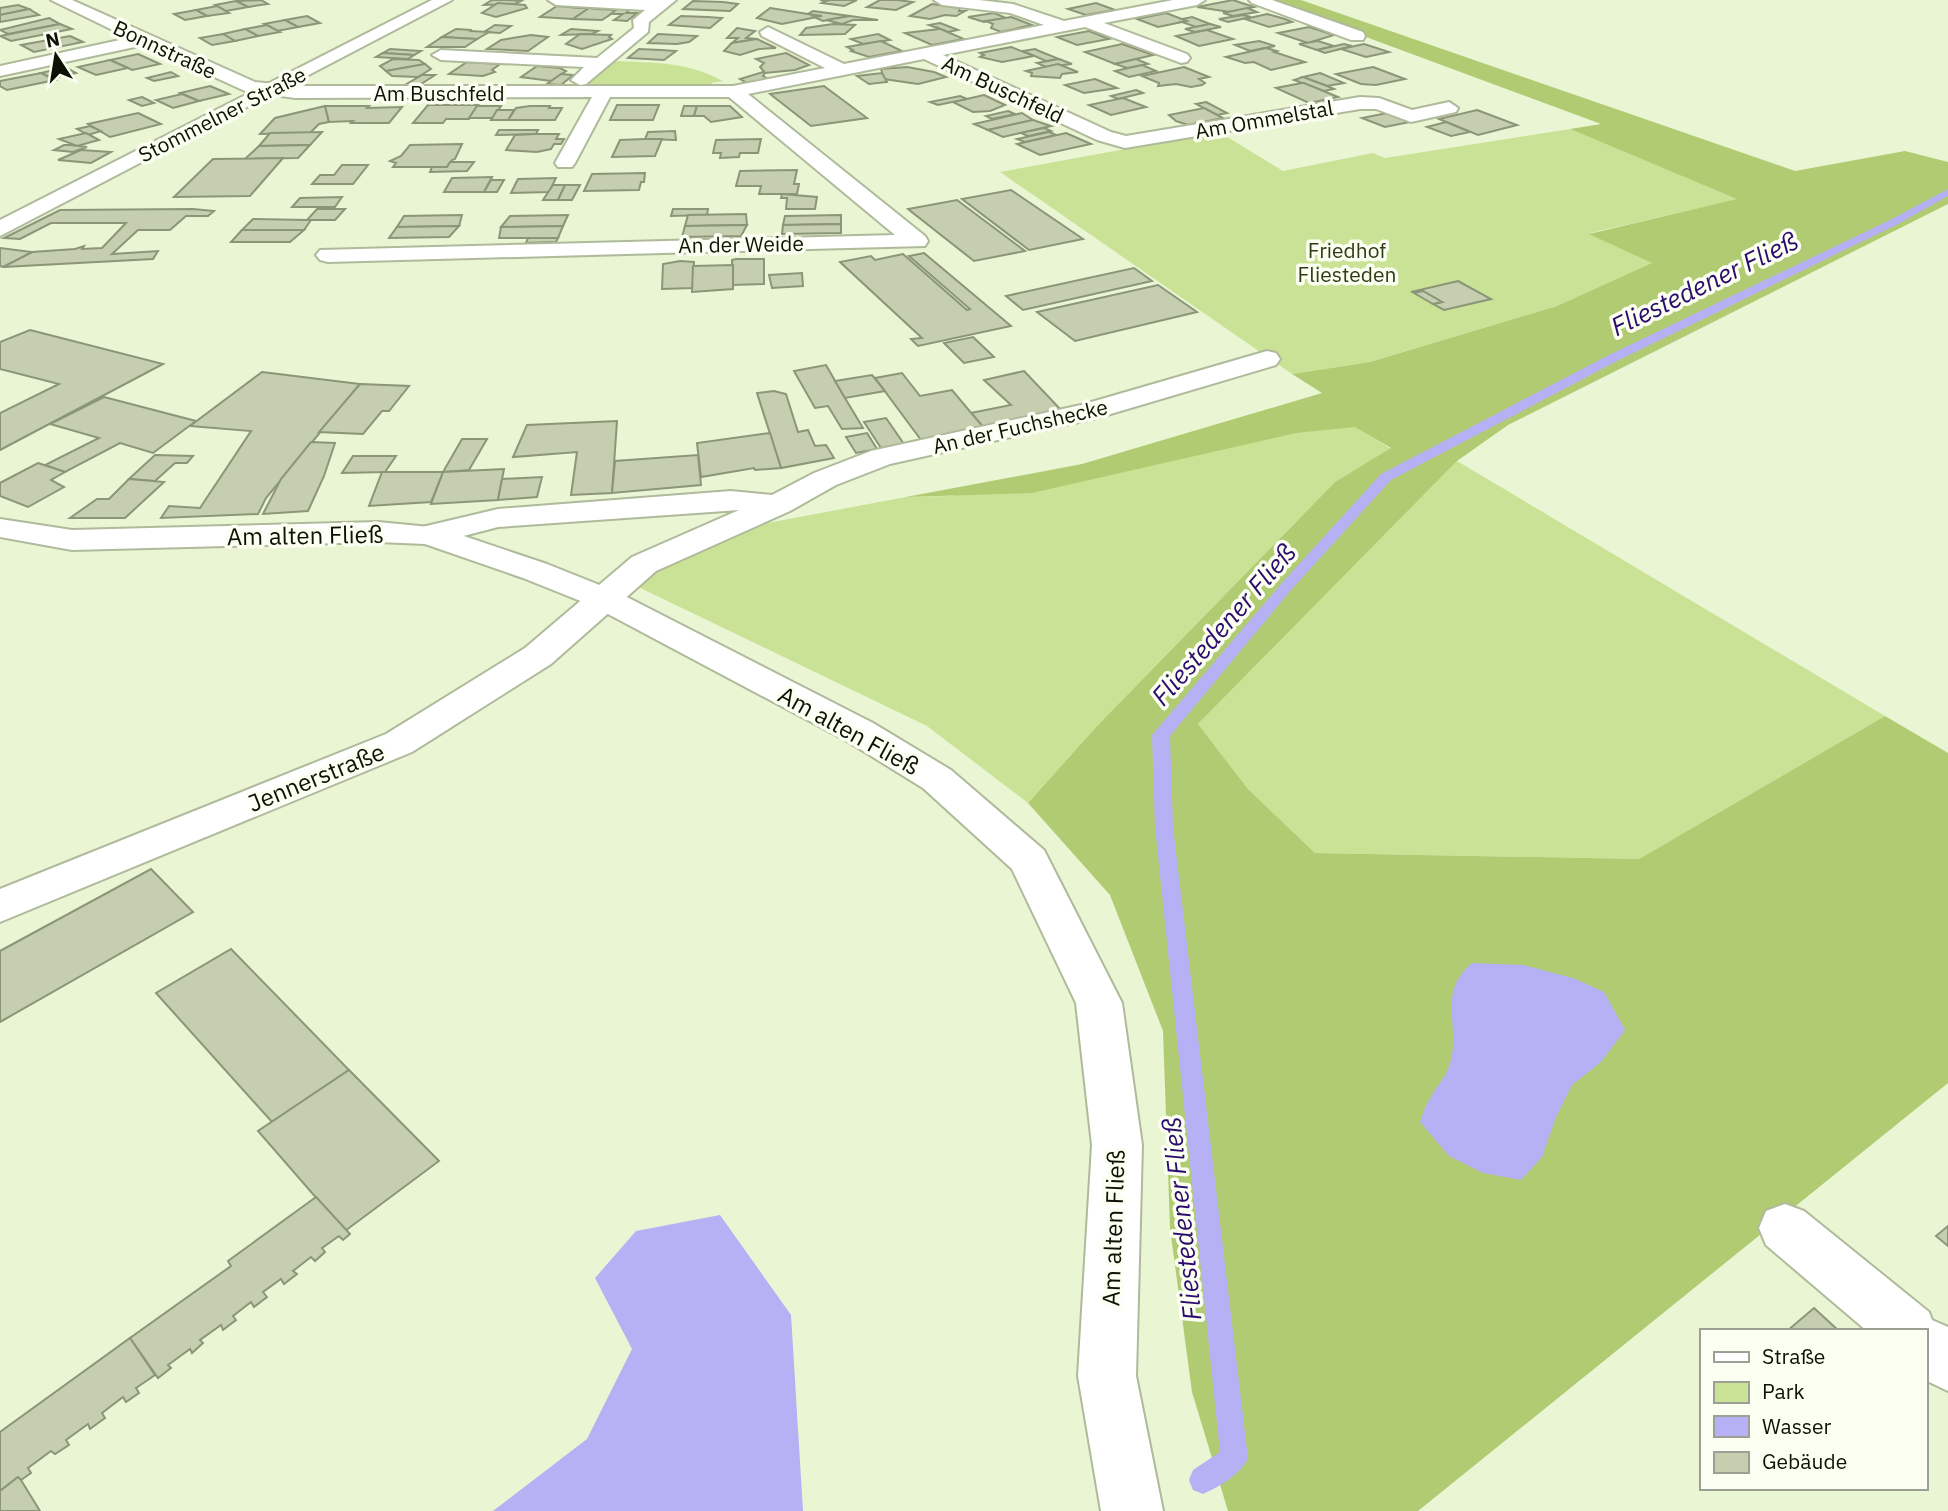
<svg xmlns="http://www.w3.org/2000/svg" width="1948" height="1511" font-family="'IBM Plex Sans',sans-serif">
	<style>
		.green { fill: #cae295 }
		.forest { fill: #b1cb72 }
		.water { fill: #b6b0f4 }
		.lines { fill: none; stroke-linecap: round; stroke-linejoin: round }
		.stream { fill: #b6b0f4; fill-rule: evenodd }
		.building { fill: #c5cfb0; stroke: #8b9578; stroke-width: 2 }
		.minor-casing { stroke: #afba9b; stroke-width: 4 }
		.secondary-casing { stroke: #afba9b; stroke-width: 4 }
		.minor { fill: #fff; fill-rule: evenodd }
		.secondary { fill: #fff; fill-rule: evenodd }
		.labels { text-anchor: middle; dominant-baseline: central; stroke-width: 7; stroke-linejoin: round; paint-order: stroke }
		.far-street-label { font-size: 21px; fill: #0e1106; stroke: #fafff2 }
		.far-park-label { font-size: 21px; fill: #313c16; stroke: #fafff2 }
		.street-label { font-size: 24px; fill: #0e1106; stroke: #fafff2 }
		.water-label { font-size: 26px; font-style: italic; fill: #2c0b6e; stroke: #fafff2 }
	</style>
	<rect width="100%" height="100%" fill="#eaf5d4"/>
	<g class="green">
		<path d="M613,61C654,63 686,61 723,81L711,83L718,88L583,87Z"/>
		<polygon points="1570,129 1739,199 1590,233 1653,263 1557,306 1370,362 1292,374 1000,172 1219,132 1283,171 1373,153 1385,158"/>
		<polygon points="1355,426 1391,449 1335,482 1097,726 1028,803 927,726 632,584 752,526 906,497 950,496 1197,454 1293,433"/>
		<polygon points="1457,461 1885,716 1639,859 1315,853 1248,789 1198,724"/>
	</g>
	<polygon class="forest" points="1266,0 1301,0 1795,171 1905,151 1948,162 1948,204 1508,425 1457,461 1198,724 1248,789 1315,853 1639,859 1885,716 1948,753 1948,1083 1418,1511 1228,1511 1192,1392 1170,1228 1163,1031 1110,895 1028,803 1097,726 1335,482 1391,448 1355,427 1296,433 1032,493 906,497 1082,464 1322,393 1292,374 1370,362 1557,306 1652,263 1589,234 1737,199 1570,129 1601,124"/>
	<g class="water">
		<path d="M1472,963L1523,965L1573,978L1604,992L1625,1030L1601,1062L1572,1085L1556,1117L1542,1157L1521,1180L1483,1173L1449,1156L1420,1122C1423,1113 1426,1104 1431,1097C1436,1087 1444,1079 1448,1069C1464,1029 1434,995 1472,963Z"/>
		<polygon points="720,1215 791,1315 803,1511 493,1511 587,1439 632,1349 595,1278 636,1231"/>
	</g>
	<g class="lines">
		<path class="stream" d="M1948,189V196L1898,224L1617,361L1391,480L1291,590L1170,736L1173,827L1248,1458C1241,1474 1219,1487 1203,1494L1193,1490L1189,1480L1193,1470L1220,1452L1155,827L1152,735L1281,584L1381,474L1609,355L1890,220Z"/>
	</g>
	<g class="building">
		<polygon points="261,0 268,4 248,7 236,1"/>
		<polygon points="492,0 507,0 521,1 515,4 484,5"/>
		<polygon points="820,0 857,0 844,6 822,3 827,1"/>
		<polygon points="880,0 897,0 913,2 896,10 867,7"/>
		<polygon points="1233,0 1254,7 1230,12 1197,7"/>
		<polygon points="236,1 248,7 226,11 215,5"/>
		<polygon points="693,1 723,2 738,4 730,11 683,9"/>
		<polygon points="498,3 525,5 527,8 496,17 482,13"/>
		<polygon points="1096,3 1115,10 1086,15 1068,9"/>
		<polygon points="932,4 960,8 959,11 965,11 956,16 945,15 930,19 910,16"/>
		<polygon points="18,5 29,9 0,15 0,8"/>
		<polygon points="217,6 229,13 207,16 196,10"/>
		<polygon points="557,6 579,8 589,8 573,19 540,17"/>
		<polygon points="589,8 596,9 617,10 602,20 573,19"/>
		<polygon points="770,8 808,14 822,16 782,24 757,18"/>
		<polygon points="1247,8 1257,12 1233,16 1223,13"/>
		<polygon points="29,9 39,15 0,22 0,15"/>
		<polygon points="617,9 631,9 626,13 637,13 627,21 614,20 623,14 611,14"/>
		<polygon points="196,10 207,16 185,20 174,14"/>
		<polygon points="813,11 850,16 823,21 814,17 822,16 808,14"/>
		<polygon points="994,13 1006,18 984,22 968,17"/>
		<polygon points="1166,13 1187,21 1158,27 1137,19"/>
		<polygon points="1267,14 1285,19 1292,22 1269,27 1245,19"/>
		<polygon points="1243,15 1251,17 1228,22 1219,19"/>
		<polygon points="307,16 320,23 298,27 285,20"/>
		<polygon points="681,16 708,17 722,18 710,28 669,25"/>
		<polygon points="850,16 878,20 853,20 842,24 826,20"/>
		<polygon points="1011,17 1032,25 1001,32 991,28 993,24 986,21"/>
		<polygon points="1192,17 1210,24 1196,27 1182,22 1187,21 1182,19"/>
		<polygon points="49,18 60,24 8,34 0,30"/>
		<polygon points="285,20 298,27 277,31 264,24"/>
		<polygon points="940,23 958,30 948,32 929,25"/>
		<polygon points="60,24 72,29 11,41 0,36"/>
		<polygon points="833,24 855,25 845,34 800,35 806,28"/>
		<polygon points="1210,24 1221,27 1195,32 1185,29"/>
		<polygon points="267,25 280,32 258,36 245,29"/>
		<polygon points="495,25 511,26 500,33 484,32"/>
		<polygon points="936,27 964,39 932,45 905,33 939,29"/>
		<polygon points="1309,27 1334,35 1308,43 1278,33"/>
		<polygon points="737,28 755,31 746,38 757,39 732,43 738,38 727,38"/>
		<polygon points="245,29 258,36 235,41 223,34"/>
		<polygon points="456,29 472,30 469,31 489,32 477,39 442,37"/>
		<polygon points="571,29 598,31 592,34 561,35"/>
		<polygon points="1207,30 1233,39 1199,46 1176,36"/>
		<polygon points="1089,31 1109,39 1077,45 1057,37"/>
		<polygon points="223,34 235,41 212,45 200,38"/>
		<polygon points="580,34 611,35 609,37 612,39 582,49 566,44"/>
		<polygon points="658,34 697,36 689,42 677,44 648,43"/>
		<polygon points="878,34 890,40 863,44 851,39"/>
		<polygon points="531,35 548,37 528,51 487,49 501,40"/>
		<polygon points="70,36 83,42 34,52 21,45"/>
		<polygon points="442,37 477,39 465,47 427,47"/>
		<polygon points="757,39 776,48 759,49 740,55 724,51 732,43"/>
		<polygon points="881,41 902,51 869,57 851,51 853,50 847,47"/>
		<polygon points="1259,41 1275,46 1250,51 1235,45"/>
		<polygon points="1318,41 1334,46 1317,50 1299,44"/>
		<polygon points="1122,44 1153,55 1115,64 1085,52"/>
		<polygon points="1344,44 1352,46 1325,53 1317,50"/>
		<polygon points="1364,44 1389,52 1366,57 1341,49"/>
		<polygon points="1011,47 1034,56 1002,62 980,57 984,55 980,53"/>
		<polygon points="1266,48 1277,51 1274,52 1305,62 1271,70 1254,62 1245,63 1226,57"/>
		<polygon points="390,49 421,51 414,55 383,53"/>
		<polygon points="639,49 661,50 676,51 664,60 628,58"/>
		<polygon points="1035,49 1039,51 1059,59 1046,61 1023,51"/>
		<polygon points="383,53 414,55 408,59 376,57"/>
		<polygon points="786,53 809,65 795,70 765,73 760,67 764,63 756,59"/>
		<polygon points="138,54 160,64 132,70 110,60"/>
		<polygon points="393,59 419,60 425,64 386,71 380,66"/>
		<polygon points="1059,59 1072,64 1046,67 1037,63"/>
		<polygon points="1136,59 1148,64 1127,68 1115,64"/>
		<polygon points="110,60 128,68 96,75 78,67"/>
		<polygon points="467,62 500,64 492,70 495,72 483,76 449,74"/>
		<polygon points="425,64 431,69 418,77 392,76 386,71"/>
		<polygon points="1058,64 1078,72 1062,74 1060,78 1031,76 1032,73 1026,71"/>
		<polygon points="1142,65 1156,71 1129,77 1115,71"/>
		<polygon points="537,66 560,68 566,71 551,81 521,77"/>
		<polygon points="65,67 76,73 52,78 41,73"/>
		<polygon points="907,67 934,72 946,77 918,84 884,79 881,69"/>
		<polygon points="1184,67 1209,77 1199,79 1205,83 1202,85 1191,87 1176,84 1158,86 1159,83 1142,76"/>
		<polygon points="1373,67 1405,79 1376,85 1361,84 1336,74"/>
		<polygon points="171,72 178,76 154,81 147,78"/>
		<polygon points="763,72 765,73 763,76 770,80 749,84 740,79"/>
		<polygon points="41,73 55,80 7,90 0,86 0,81"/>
		<polygon points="882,73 887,82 869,84 857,76"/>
		<polygon points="1320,73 1344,83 1327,86 1303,77"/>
		<polygon points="561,74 573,75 561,85 547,84"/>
		<polygon points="422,75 435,75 418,86 405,85"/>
		<polygon points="1303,77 1327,86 1334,89 1324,91 1294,80"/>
		<polygon points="1095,79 1117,88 1084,93 1065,85"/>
		<polygon points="1302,83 1304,83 1338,97 1309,103 1276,88"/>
		<polygon points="210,86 229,94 199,101 180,93"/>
		<polygon points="824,86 867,118 811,126 770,94"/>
		<polygon points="1136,90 1143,93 1118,99 1111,96"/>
		<polygon points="182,94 199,101 173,108 156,100"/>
		<polygon points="984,95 1005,105 990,111 973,112 953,102"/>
		<polygon points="960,96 967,99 938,105 930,102"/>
		<polygon points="142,97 154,103 142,106 129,100"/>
		<polygon points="1123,98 1146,107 1111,115 1089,105"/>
		<polygon points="1206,102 1227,113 1217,115 1196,104"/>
		<polygon points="428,105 479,105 469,119 446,119 443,123 413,123"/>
		<polygon points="617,105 659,105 653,120 610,120"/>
		<polygon points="325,106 329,122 319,124 310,133 260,134 275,118"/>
		<polygon points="325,106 369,106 367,108 402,107 389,123 351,123 353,121 329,122"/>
		<polygon points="477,106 501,106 493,118 469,118"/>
		<polygon points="530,106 550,106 549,108 562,108 555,120 508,120 516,108"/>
		<polygon points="684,106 697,106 694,116 681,116"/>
		<polygon points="697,106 730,106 742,117 711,122 704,116 694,116"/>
		<polygon points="1204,108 1223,118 1188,125 1176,121 1169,115"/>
		<polygon points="497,110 514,110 508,120 491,120"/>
		<polygon points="1477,110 1517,125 1478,135 1439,119"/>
		<polygon points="1008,111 1015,114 992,119 986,116"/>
		<polygon points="138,113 161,124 110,137 88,124"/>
		<polygon points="1022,113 1033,120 988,130 974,124"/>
		<polygon points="1387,113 1410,122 1385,127 1362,118"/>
		<polygon points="1033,120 1051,126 1003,137 988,130"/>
		<polygon points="1446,122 1470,132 1451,136 1427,127"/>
		<polygon points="90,126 101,131 88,135 77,129"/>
		<polygon points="1044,128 1051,131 1028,136 1021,133"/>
		<polygon points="499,130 538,130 536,134 496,135"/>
		<polygon points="675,131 676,140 645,139 648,132"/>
		<polygon points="322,132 310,145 259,146 270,133"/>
		<polygon points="1049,132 1056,135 1025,142 1017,139"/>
		<polygon points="86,133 99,140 77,146 59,139"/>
		<polygon points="1066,133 1091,144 1040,155 1017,144"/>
		<polygon points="536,134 559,134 556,139 564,139 561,144 554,144 551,149 537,152 506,150 515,135"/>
		<polygon points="645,139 662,139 655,156 612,157 620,140"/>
		<polygon points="761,139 758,153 740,153 739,157 720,158 721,153 713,153 716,140"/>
		<polygon points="462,144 455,159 452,160 447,167 393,167 396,163 390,161 401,156 410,145"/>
		<polygon points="64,145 70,145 87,147 73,152 54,150"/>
		<polygon points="310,145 298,158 245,159 259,146"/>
		<polygon points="81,150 111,152 91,163 58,160"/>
		<polygon points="283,158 250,196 174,197 213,159"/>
		<polygon points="450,162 474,162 467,171 430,172 432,167 447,167"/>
		<polygon points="342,165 368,165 353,184 312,184 320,175 334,175"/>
		<polygon points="797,170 794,184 799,184 797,194 759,194 761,186 736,186 740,171"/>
		<polygon points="645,173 644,182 641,182 639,190 584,191 592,174"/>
		<polygon points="492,177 484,192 444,192 452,178"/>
		<polygon points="556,178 549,192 511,193 518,179"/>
		<polygon points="491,180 504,180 497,192 484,192"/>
		<polygon points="553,185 565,185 558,200 543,200"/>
		<polygon points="565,185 580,185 572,200 558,200"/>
		<polygon points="1011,190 1083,239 1029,250 962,199"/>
		<polygon points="782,194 817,197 815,209 786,209 787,198 781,198"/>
		<polygon points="342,197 335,207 292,207 300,198"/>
		<polygon points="957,200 1025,251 974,261 908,209"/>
		<polygon points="193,209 214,211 208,216 186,216 170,230 138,230 112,254 158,251 153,259 3,267 32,252 75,249 84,246 82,249 102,248 126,223 51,223 20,239 4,238 60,210"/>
		<polygon points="317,209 345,209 335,220 307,220"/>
		<polygon points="673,209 708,209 707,215 671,216"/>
		<polygon points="746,214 747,225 685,226 688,215"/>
		<polygon points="462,215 459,226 397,227 404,216"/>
		<polygon points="568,215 563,226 501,227 510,216"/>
		<polygon points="841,215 841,224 783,225 785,216"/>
		<polygon points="253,219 307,220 311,220 304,230 242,230"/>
		<polygon points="841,224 841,233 782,234 783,225"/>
		<polygon points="747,225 741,236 682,237 685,226"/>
		<polygon points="459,226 449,237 389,238 397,227"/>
		<polygon points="563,226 558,238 499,238 501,227"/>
		<polygon points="242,230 304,230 290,242 231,242"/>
		<polygon points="528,238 558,238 556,242 526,243"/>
		<polygon points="0,248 32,252 3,267 0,266"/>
		<polygon points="924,253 1011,326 918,346 911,339 922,338 840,262 871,256 875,260 903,254 967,310 970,309 909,256"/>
		<polygon points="736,259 764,259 764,284 732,285 732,260"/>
		<polygon points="680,261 694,262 693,288 662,289 663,264"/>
		<polygon points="733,265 733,289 692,292 693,266"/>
		<polygon points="1134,268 1152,281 1023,310 1006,296"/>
		<polygon points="802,273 803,286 772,288 769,275"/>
		<polygon points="1458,281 1491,299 1444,310 1433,304 1442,302 1423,291 1411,292"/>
		<polygon points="1158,285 1197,312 1075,341 1037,312"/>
		<polygon points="1423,291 1442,302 1433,304 1414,293"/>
		<polygon points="30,330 163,364 0,450 0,413 59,384 0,369 0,342"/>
		<polygon points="973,337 994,357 964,363 944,343"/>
		<polygon points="826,365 845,398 863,428 842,429 828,406 815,408 794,371"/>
		<polygon points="1024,371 1064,413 984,428 971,413 1011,405 984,380"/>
		<polygon points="262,372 360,384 266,498 258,514 161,518 169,506 200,508 251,431 190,426"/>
		<polygon points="902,373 920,396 952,390 984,428 921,440 875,378"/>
		<polygon points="872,375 885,391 845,398 835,381"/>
		<polygon points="360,384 409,386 389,411 382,411 363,434 319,432"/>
		<polygon points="774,391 786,394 798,432 808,430 815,446 826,445 834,458 781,468 757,393"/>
		<polygon points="104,397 196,421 153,453 120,443 65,472 45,465 99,438 50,424"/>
		<polygon points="886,418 904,444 881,448 864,422"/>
		<polygon points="617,421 612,493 571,495 577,452 513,457 527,425"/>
		<polygon points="770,433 781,468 755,470 754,468 701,477 697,443"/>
		<polygon points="867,433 877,449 856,453 846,437"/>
		<polygon points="462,439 487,439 469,470 443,472"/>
		<polygon points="311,442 335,443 324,476 308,511 263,514 281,479"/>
		<polygon points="155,455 193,456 187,463 175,463 155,481 129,479"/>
		<polygon points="698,455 701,485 612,493 615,461"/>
		<polygon points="353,456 396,456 385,472 342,473"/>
		<polygon points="38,463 65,472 51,480 64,487 28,507 0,496 0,483"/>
		<polygon points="504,469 498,500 431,504 443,472"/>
		<polygon points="382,472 443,472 431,502 369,506"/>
		<polygon points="542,477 537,497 498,500 502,479"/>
		<polygon points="129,479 164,482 125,518 70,518 97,499 109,499"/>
		<polygon points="151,869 193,912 0,1022 0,951"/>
		<polygon points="231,949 349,1070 272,1122 156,993"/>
		<polygon points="349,1070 439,1161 345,1231 258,1131"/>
		<polygon points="316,1197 350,1234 343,1240 339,1236 322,1248 325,1252 315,1261 311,1257 293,1271 297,1274 284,1284 281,1279 263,1292 267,1297 254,1307 251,1302 233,1316 236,1320 223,1330 221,1325 200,1340 203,1343 192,1353 190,1349 168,1365 171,1368 158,1378 130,1338 231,1266 228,1261"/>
		<polygon points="1948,1226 1948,1246 1936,1236"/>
		<polygon points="1814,1308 1839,1331 1787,1331"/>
		<polygon points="130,1338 155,1375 136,1388 139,1393 126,1402 123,1397 102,1413 105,1418 90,1429 88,1424 66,1440 69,1445 55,1454 51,1451 28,1468 31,1473 21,1480 18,1477 0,1491 0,1432"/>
		<polygon points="18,1477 21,1480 40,1511 0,1511 0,1491"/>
	</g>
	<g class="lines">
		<g class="minor-casing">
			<g id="minor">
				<polygon points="51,0 72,0 255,82 295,86 733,86 825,68 762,36 760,32 768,27 844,64 1044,25 1010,13 942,5 934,0 979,0 1013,4 1064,21 1173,0 1205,0 1197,5 1104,23 1187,54 1190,58 1187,62 1181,63 1085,27 943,55 1111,132 1126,136 1360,97 1379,98 1412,110 1449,102 1458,108 1456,112 1411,122 1376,109 1360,109 1125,148 1097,140 924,59 748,94 925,236 928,241 925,246 328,262 320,260 316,255 320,250 895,235 729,97 610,97 575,163 572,167 558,167 555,163 592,97 295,98 245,91 144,45 0,76 0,66 129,38"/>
				<polygon points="548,0 676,0 649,22 648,32 586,84 580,85 571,80 584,67 441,60 432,55 441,50 597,58 634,28 633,20 645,10 556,5"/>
				<polygon points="1249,0 1272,0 1363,32 1365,36 1363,40 1351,40 1252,3"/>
				<polygon points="1267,351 1276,353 1280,359 1276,365 1097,418 890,464 836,485 790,511 656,571 551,664 412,752 0,922 0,889 386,734 525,648 632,557 739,510 498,527 429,545 418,542 413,535 418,528 498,509 731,491 772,495 814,473 871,451 1081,405"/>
				<polygon points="1785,1204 1804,1211 1929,1312 1932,1320 1948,1327 1948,1391 1925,1380 1925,1331 1867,1331 1766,1245 1759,1228 1766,1211"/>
			</g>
		</g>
		<g class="secondary-casing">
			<g id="secondary">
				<polygon points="432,0 452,0 0,236 0,220"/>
				<polygon points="0,519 72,530 378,522 440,528 547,564 617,592 873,723 951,770 1044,850 1122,1003 1142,1145 1136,1376 1163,1511 1101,1511 1078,1376 1092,1145 1076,1003 1012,869 923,788 847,741 593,606 523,578 425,544 378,542 72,550 0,537"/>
			</g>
		</g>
		<use href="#minor" class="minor"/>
		<use href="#secondary" class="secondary"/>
	</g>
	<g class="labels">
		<g class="far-street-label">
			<text transform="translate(165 49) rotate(25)">Bonnstraße</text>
			<text transform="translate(1003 89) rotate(25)">Am Buschfeld</text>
			<text x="439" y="93">Am Buschfeld</text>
			<text transform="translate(222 114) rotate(-27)">Stommelner Straße</text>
			<text transform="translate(1264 119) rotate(-10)">Am Ommelstal</text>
			<text transform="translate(741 244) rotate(-1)">An der Weide</text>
			<text transform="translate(1020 426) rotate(-13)">An der Fuchshecke</text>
		</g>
		<g class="far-park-label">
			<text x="1347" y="250">Friedhof<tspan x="1347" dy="24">Fliesteden</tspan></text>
		</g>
		<g class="street-label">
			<text transform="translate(305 535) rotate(-1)">Am alten Fließ</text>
			<text transform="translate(849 730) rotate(29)">Am alten Fließ</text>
			<text transform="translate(316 777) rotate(-22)">Jennerstraße</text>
			<text transform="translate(1113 1228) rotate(-88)">Am alten Fließ</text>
		</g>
		<g class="water-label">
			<text transform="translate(1704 283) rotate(-26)">Fliestedener Fließ</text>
			<text transform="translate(1223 624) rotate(-49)">Fliestedener Fließ</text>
			<text transform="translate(1181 1219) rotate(-96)">Fliestedener Fließ</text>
		</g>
	</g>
	<rect x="1700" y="1329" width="228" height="161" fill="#fafff2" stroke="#9ca094" stroke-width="2"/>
	<rect x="1714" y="1352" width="35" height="10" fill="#ffffff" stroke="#9ca094" stroke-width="2"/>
	<text x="1762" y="1364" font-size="21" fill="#0e1106">Straße</text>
	<rect x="1714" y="1382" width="35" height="21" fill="#cae295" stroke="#9ca094" stroke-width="2"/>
	<text x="1762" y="1399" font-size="21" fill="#0e1106">Park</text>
	<rect x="1714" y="1416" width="35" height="21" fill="#b6b0f4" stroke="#9ca094" stroke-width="2"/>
	<text x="1762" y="1434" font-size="21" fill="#0e1106">Wasser</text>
	<rect x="1714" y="1452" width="35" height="21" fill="#c5cfb0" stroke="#9ca094" stroke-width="2"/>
	<text x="1762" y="1469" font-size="21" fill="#0e1106">Gebäude</text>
	<g transform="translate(56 56) rotate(348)" stroke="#fafff2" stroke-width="5" paint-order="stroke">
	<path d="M0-5L12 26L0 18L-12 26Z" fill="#0e1106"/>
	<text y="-10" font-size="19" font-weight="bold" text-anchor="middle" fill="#0e1106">N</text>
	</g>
</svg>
